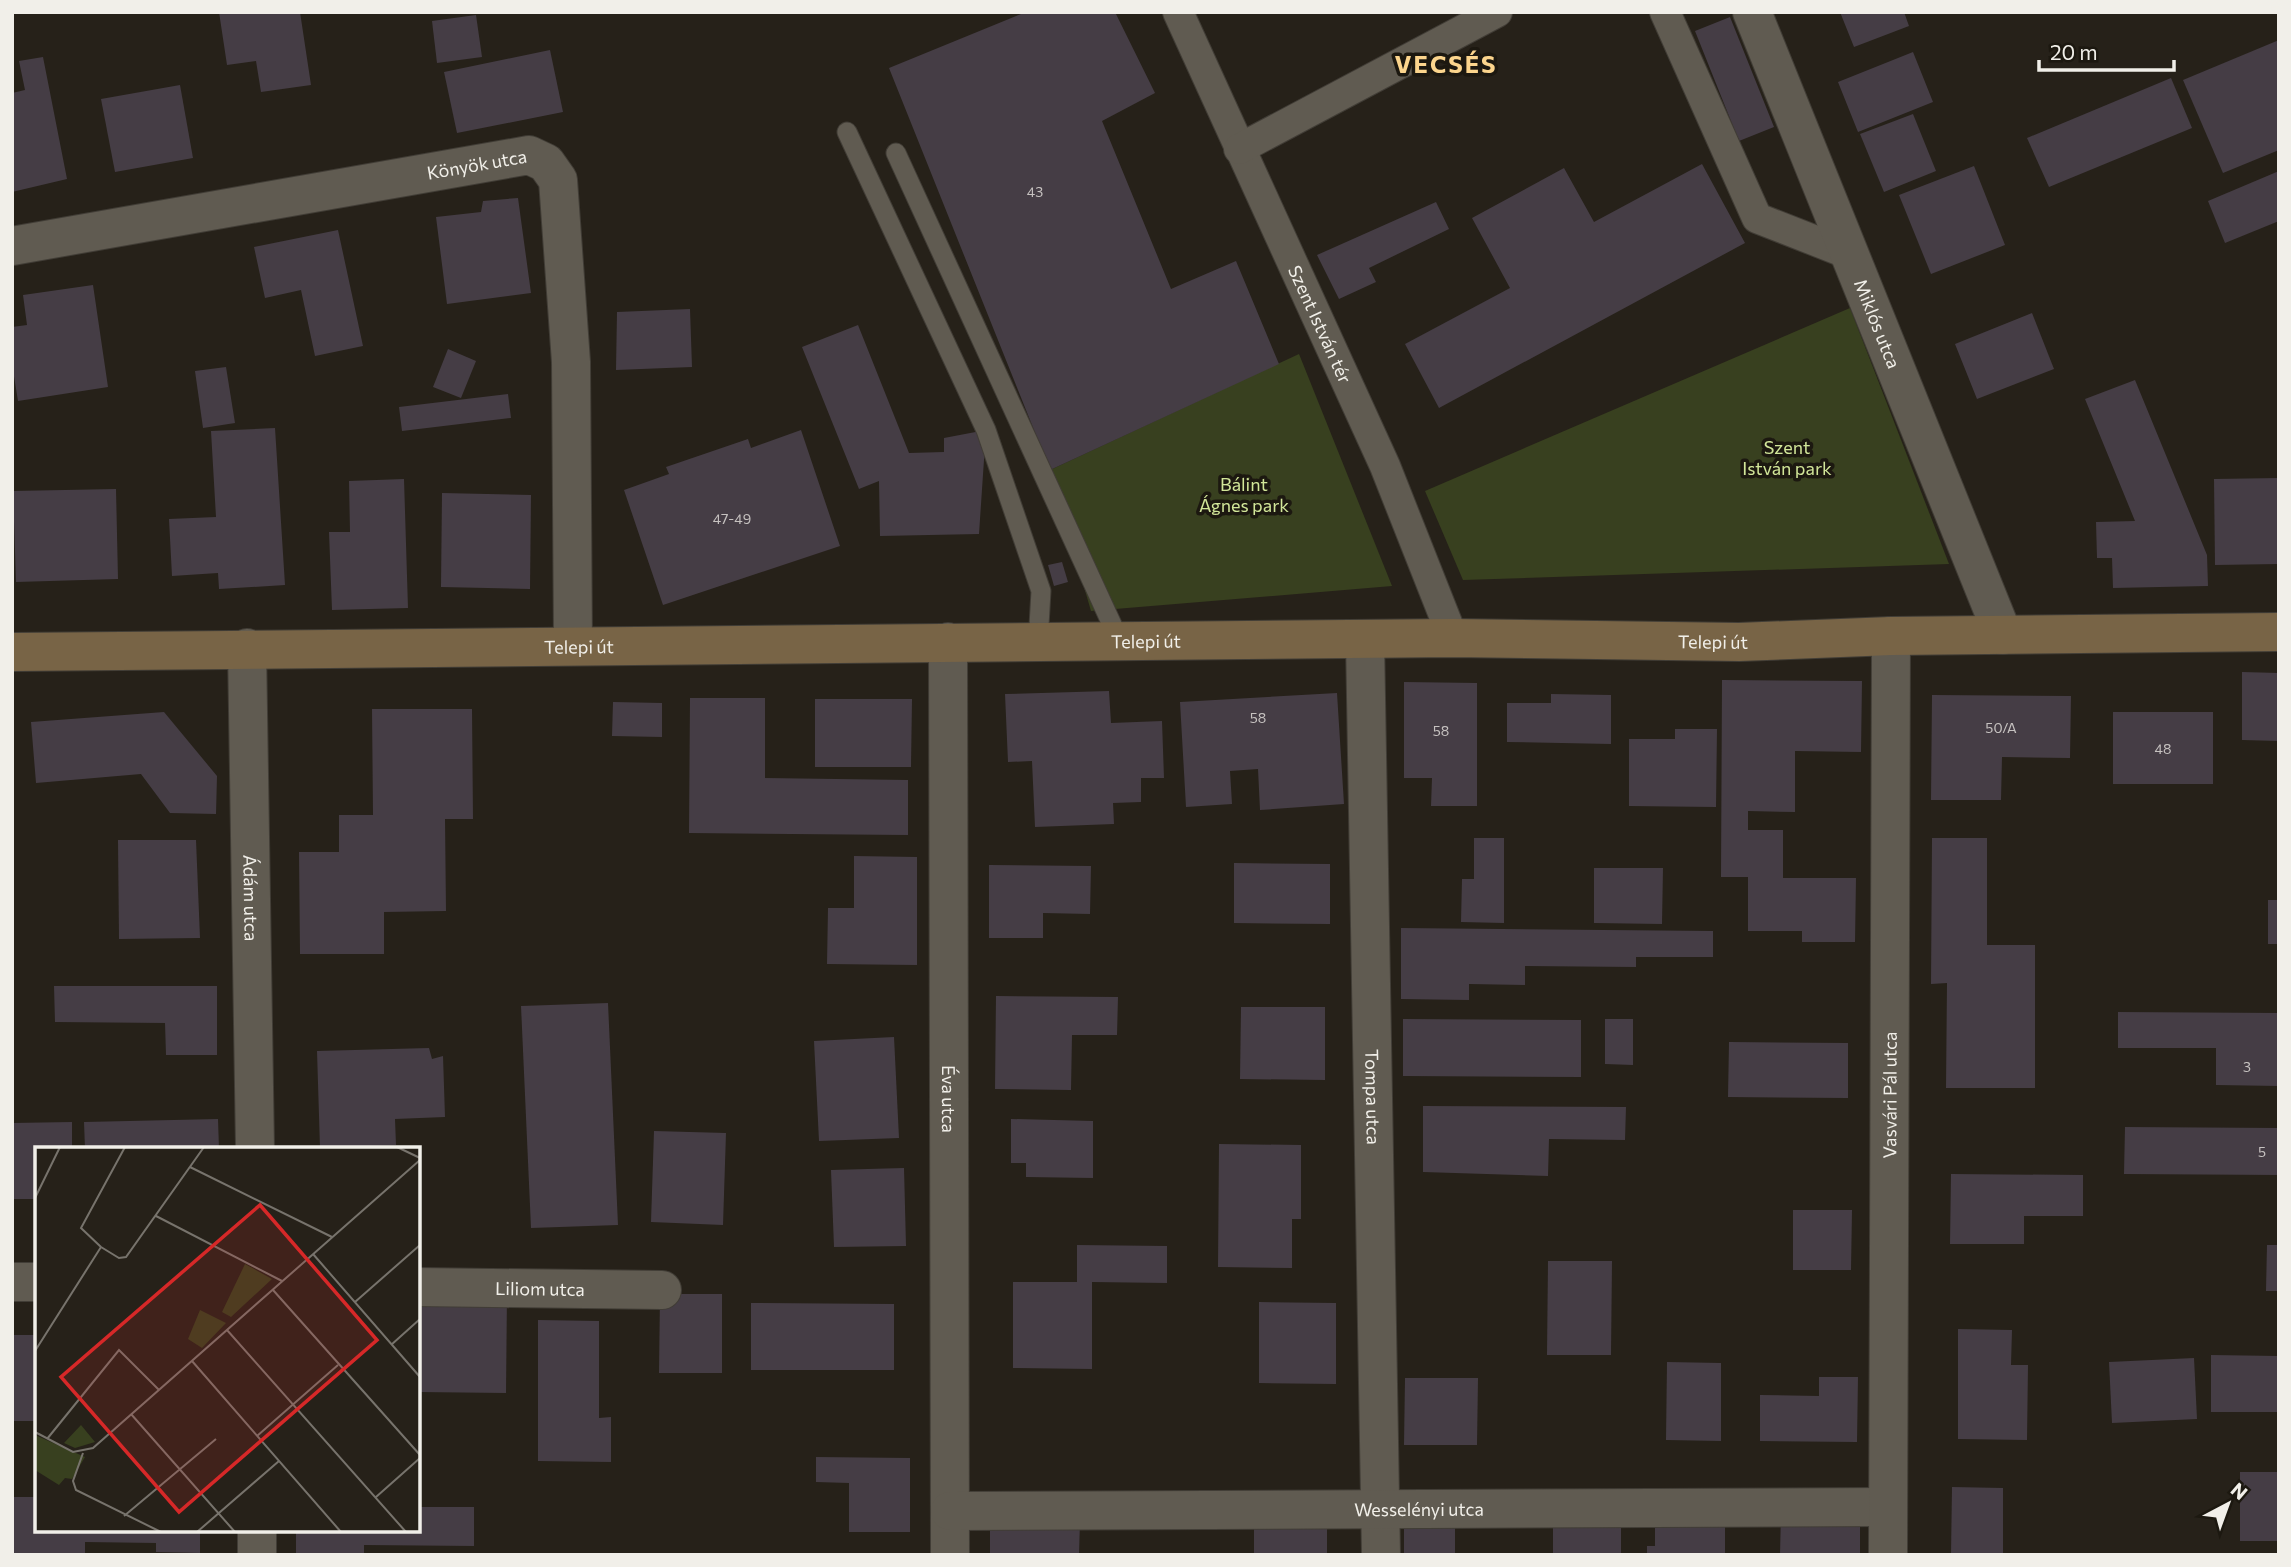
<svg xmlns="http://www.w3.org/2000/svg" width="2291" height="1567" font-family="Commissioner,sans-serif">
	<style>
		.park { fill: #38401f }
		.building { fill: #453d45 }
		.lines { fill: none; stroke-linecap: round; stroke-linejoin: round }
		.service-casing { stroke: #413d36; stroke-width: 21 }
		.pedestrian-casing { stroke: #413d36; stroke-width: 32 }
		.minor-casing { stroke: #413d36; stroke-width: 40 }
		.secondary-casing { stroke: #413d36; stroke-width: 40 }
		.service { stroke: #605b51; stroke-width: 19 }
		.pedestrian { stroke: #605b51; stroke-width: 30 }
		.minor { stroke: #605b51; stroke-width: 38 }
		.secondary { stroke: #786446; stroke-width: 38 }
		.labels { text-anchor: middle; dominant-baseline: central; stroke-width: 7; stroke-linejoin: round; paint-order: stroke }
		.number-label { font-size: 14px; fill: #c6c2c0 }
		.street-label { font-size: 18px; fill: #f1efe9; stroke: #1c1810 }
		.park-label { font-size: 18px; fill: #d2e699; stroke: #1c1810 }
		.district-label { font-size: 24px; font-weight: bold; letter-spacing: 2px; fill: #fcd58d; stroke: #1c1810 }
		.inset-road { fill: none; stroke: #77736c; stroke-width: 2 }
		.view { fill: #d62828; fill-opacity: 0.15; stroke: #d62828; stroke-width: 3.5 }
		.inset-edge { fill: none; stroke: #f1efe9; stroke-width: 3.5 }
	</style>
	<rect width="100%" height="100%" fill="#262119"/>
	<g class="park">
		<polygon points="1850,308 1949,564 1463,580 1425,491"/>
		<polygon points="1299,354 1392,586 1091,611 1050,470"/>
	</g>
	<g class="building">
		<polygon points="219,12 300,12 311,85 261,92 256,61 227,65"/>
		<polygon points="1026,12 1115,12 1155,93 1102,121 1171,289 1236,261 1279,364 1050,470 889,68"/>
		<polygon points="1840,12 1904,12 1909,26 1854,47"/>
		<polygon points="476,15 482,57 437,63 432,21"/>
		<polygon points="1730,17 1774,127 1739,141 1695,31"/>
		<polygon points="2279,40 2279,150 2223,173 2183,80"/>
		<polygon points="550,50 563,112 457,133 444,72"/>
		<polygon points="1913,52 1933,102 1858,132 1838,82"/>
		<polygon points="43,57 67,179 12,192 12,93 25,90 19,61"/>
		<polygon points="2171,78 2192,128 2049,187 2027,138"/>
		<polygon points="180,85 193,158 115,172 101,99"/>
		<polygon points="1913,114 1936,171 1884,192 1860,134"/>
		<polygon points="1702,164 1745,243 1439,408 1405,344 1510,288 1472,218 1564,168 1594,222"/>
		<polygon points="1974,166 2005,245 1931,274 1899,195"/>
		<polygon points="2279,171 2279,221 2225,243 2208,201"/>
		<polygon points="518,198 531,293 447,304 436,217 481,212 483,201"/>
		<polygon points="1436,202 1449,229 1369,268 1376,282 1339,299 1317,255"/>
		<polygon points="338,230 363,346 315,356 301,290 265,298 254,247"/>
		<polygon points="93,285 108,387 18,401 12,364 12,327 27,325 23,295"/>
		<polygon points="690,309 692,367 616,370 617,312"/>
		<polygon points="2032,313 2054,369 1977,399 1955,344"/>
		<polygon points="858,325 909,453 944,452 944,438 986,430 979,534 880,536 879,481 859,489 802,347"/>
		<polygon points="448,349 476,361 461,398 433,387"/>
		<polygon points="226,367 235,423 203,428 195,371"/>
		<polygon points="2135,380 2207,555 2208,586 2113,588 2112,558 2097,558 2096,522 2135,521 2085,399"/>
		<polygon points="508,394 511,418 402,431 399,407"/>
		<polygon points="275,428 285,585 219,589 218,573 172,576 169,519 216,517 211,431"/>
		<polygon points="801,430 840,546 663,605 624,490 669,474 666,467 748,439 751,448"/>
		<polygon points="2279,478 2279,564 2215,565 2214,479"/>
		<polygon points="404,479 408,608 332,610 329,532 350,532 349,481"/>
		<polygon points="116,489 118,579 16,582 13,491"/>
		<polygon points="442,493 531,495 530,589 441,587"/>
		<polygon points="1062,562 1068,582 1054,586 1048,565"/>
		<polygon points="2242,672 2279,673 2279,741 2242,740"/>
		<polygon points="1722,680 1862,681 1861,752 1795,751 1795,812 1748,811 1748,830 1783,830 1783,878 1856,878 1855,942 1802,942 1802,931 1748,931 1748,877 1721,877"/>
		<polygon points="1404,682 1477,683 1477,806 1431,806 1432,778 1404,778"/>
		<polygon points="1109,691 1111,723 1162,721 1164,778 1141,778 1141,802 1113,803 1114,824 1035,827 1032,761 1008,762 1005,694"/>
		<polygon points="1337,693 1344,804 1260,810 1258,769 1230,771 1232,804 1186,807 1180,702"/>
		<polygon points="1551,694 1611,695 1611,744 1507,742 1507,703 1551,703"/>
		<polygon points="1932,695 2071,696 2070,758 2002,757 2001,800 1931,800"/>
		<polygon points="690,698 765,698 765,778 908,780 908,835 689,833"/>
		<polygon points="815,699 912,699 911,767 815,767"/>
		<polygon points="613,702 662,703 662,737 612,736"/>
		<polygon points="372,709 472,709 473,819 445,819 446,911 384,912 384,954 300,954 299,852 339,852 339,815 373,815"/>
		<polygon points="164,712 217,776 216,814 170,813 141,774 36,783 31,722"/>
		<rect x="2113" y="712" width="100" height="72"/>
		<polygon points="1675,729 1717,729 1716,807 1629,806 1629,739 1675,739"/>
		<polygon points="1474,838 1504,838 1504,923 1461,922 1462,879 1474,879"/>
		<polygon points="1932,838 1987,838 1987,945 2035,945 2035,1088 1946,1088 1947,983 1931,984"/>
		<polygon points="118,840 196,840 200,938 119,939"/>
		<polygon points="854,856 917,857 917,965 827,964 828,908 854,908"/>
		<polygon points="1234,863 1330,864 1330,924 1234,923"/>
		<polygon points="989,865 1091,866 1090,914 1043,913 1043,938 989,938"/>
		<polygon points="1594,868 1663,868 1662,924 1594,923"/>
		<rect x="2268" y="900" width="11" height="44"/>
		<polygon points="1401,928 1713,931 1713,957 1636,957 1636,967 1525,966 1525,985 1469,984 1469,1000 1401,999"/>
		<polygon points="54,986 217,986 217,1055 166,1055 165,1023 55,1022"/>
		<polygon points="996,996 1118,997 1117,1035 1072,1035 1071,1090 995,1089"/>
		<polygon points="608,1003 618,1225 531,1228 521,1006"/>
		<polygon points="1241,1007 1325,1007 1325,1080 1240,1079"/>
		<polygon points="2118,1012 2279,1013 2279,1086 2216,1085 2216,1048 2118,1048"/>
		<polygon points="1403,1019 1581,1020 1581,1077 1403,1076"/>
		<polygon points="1605,1019 1633,1019 1633,1065 1605,1064"/>
		<polygon points="894,1037 899,1138 819,1141 814,1041"/>
		<polygon points="1729,1042 1848,1043 1848,1098 1728,1097"/>
		<polygon points="429,1048 432,1059 443,1056 445,1117 395,1119 396,1145 320,1148 317,1051"/>
		<polygon points="1423,1106 1626,1107 1625,1140 1549,1139 1548,1176 1423,1172"/>
		<polygon points="218,1119 219,1149 85,1149 84,1122"/>
		<polygon points="1011,1119 1093,1121 1093,1178 1026,1177 1026,1163 1011,1163"/>
		<polygon points="72,1122 72,1149 37,1149 37,1199 12,1199 12,1123"/>
		<polygon points="2125,1127 2279,1128 2279,1175 2124,1174"/>
		<polygon points="654,1131 726,1133 723,1225 651,1222"/>
		<polygon points="1219,1144 1301,1145 1301,1219 1292,1219 1292,1268 1218,1267"/>
		<polygon points="904,1168 906,1246 834,1247 831,1170"/>
		<polygon points="1951,1174 2083,1175 2083,1216 2024,1216 2024,1244 1950,1244"/>
		<polygon points="1793,1210 1852,1210 1851,1270 1793,1270"/>
		<polygon points="1077,1245 1167,1246 1167,1283 1092,1282 1092,1369 1013,1368 1013,1282 1077,1282"/>
		<polygon points="2267,1245 2279,1245 2279,1291 2266,1291"/>
		<polygon points="1548,1261 1612,1261 1611,1355 1547,1355"/>
		<polygon points="418,1291 507,1292 506,1393 418,1392"/>
		<polygon points="660,1294 722,1294 722,1373 659,1373"/>
		<polygon points="1259,1302 1336,1303 1336,1384 1259,1383"/>
		<polygon points="751,1303 894,1304 894,1370 751,1370"/>
		<polygon points="538,1320 599,1321 599,1418 611,1417 611,1462 538,1461"/>
		<polygon points="1958,1329 2012,1330 2011,1365 2028,1365 2027,1440 1958,1439"/>
		<rect x="12" y="1335" width="25" height="86"/>
		<polygon points="2211,1355 2279,1356 2279,1412 2211,1412"/>
		<polygon points="2194,1358 2197,1419 2112,1423 2109,1362"/>
		<polygon points="1667,1362 1721,1363 1721,1441 1666,1440"/>
		<polygon points="1819,1377 1858,1377 1857,1442 1760,1441 1760,1395 1819,1396"/>
		<polygon points="1405,1378 1478,1378 1477,1445 1404,1445"/>
		<polygon points="816,1457 910,1458 910,1532 849,1532 849,1483 816,1482"/>
		<rect x="2240" y="1472" width="39" height="69"/>
		<polygon points="1952,1487 2003,1488 2003,1555 1951,1555"/>
		<polygon points="12,1497 37,1497 37,1530 200,1530 200,1553 156,1552 156,1543 85,1542 85,1555 12,1555"/>
		<polygon points="418,1507 474,1507 474,1546 364,1545 364,1555 296,1555 296,1530 418,1530"/>
		<polygon points="1781,1512 1860,1513 1860,1555 1780,1555"/>
		<polygon points="1655,1515 1725,1516 1725,1555 1647,1555 1647,1546 1655,1546"/>
		<rect x="1254" y="1519" width="73" height="36"/>
		<rect x="1553" y="1519" width="68" height="36"/>
		<polygon points="990,1520 1080,1521 1079,1555 990,1555"/>
		<rect x="1404" y="1520" width="51" height="35"/>
	</g>
	<g class="lines">
		<g class="service-casing">
			<g id="service">
				<polyline points="847,132 986,430 1041,591 1038,643"/>
				<polyline points="896,153 1120,642"/>
			</g>
		</g>
		<g class="pedestrian-casing">
			<g id="pedestrian">
				<path id="s1" d="M1178,12L1385,466L1453,638"/>
				<polyline points="1665,12 1757,218 1849,254"/>
				<polyline points="1239,149 1497,12"/>
			</g>
		</g>
		<g class="minor-casing">
			<g id="minor">
				<path id="s2" d="M1752,12L2003,635"/>
				<path id="s3" d="M12,246L529,155L546,163L558,180L571,362L573,645"/>
				<path id="s4" d="M1365,640L1381,1555"/>
				<path id="s5" d="M948,642L950,1555"/>
				<path id="s6" d="M247,648L255,1149"/>
				<polyline points="12,1282 37,1282"/>
				<path id="s7" d="M418,1287L662,1290"/>
				<path id="s8" d="M950,1511L1887,1507"/>
				<polyline points="257,1555 257,1530"/>
				<path id="s9" d="M1888,1555L1891,636"/>
			</g>
		</g>
		<g class="secondary-casing">
			<g id="secondary">
				<path id="s10" d="M12,652L1453,638L1739,642L1891,636L2279,632"/>
			</g>
		</g>
		<use href="#service" class="service"/>
		<use href="#pedestrian" class="pedestrian"/>
		<use href="#minor" class="minor"/>
		<use href="#secondary" class="secondary"/>
	</g>
	<g class="labels">
		<g class="number-label">
			<text x="1035" y="191">43</text>
			<text x="732" y="518">47-49</text>
			<text x="1258" y="717">58</text>
			<text x="2001" y="727">50/A</text>
			<text x="1441" y="730">58</text>
			<text x="2163" y="748">48</text>
			<text x="2247" y="1066">3</text>
			<text x="2262" y="1151">5</text>
		</g>
		<g class="street-label">
			<text stroke="none"><textPath href="#s3" startOffset="472">Könyök utca</textPath></text>
			<text stroke="none"><textPath href="#s1" startOffset="343">Szent István tér</textPath></text>
			<text stroke="none"><textPath href="#s2" startOffset="336">Miklós utca</textPath></text>
			<text stroke="none"><textPath href="#s10" startOffset="1701">Telepi út</textPath></text>
			<text stroke="none"><textPath href="#s10" startOffset="1134">Telepi út</textPath></text>
			<text stroke="none"><textPath href="#s10" startOffset="567">Telepi út</textPath></text>
			<text stroke="none"><textPath href="#s6" startOffset="250">Ádám utca</textPath></text>
			<text stroke="none"><textPath href="#s9" startOffset="460">Vasvári Pál utca</textPath></text>
			<text stroke="none"><textPath href="#s4" startOffset="457">Tompa utca</textPath></text>
			<text stroke="none"><textPath href="#s5" startOffset="457">Éva utca</textPath></text>
			<text stroke="none"><textPath href="#s7" startOffset="122">Liliom utca</textPath></text>
			<text stroke="none"><textPath href="#s8" startOffset="469">Wesselényi utca</textPath></text>
		</g>
		<g class="park-label">
			<text x="1787" y="447">Szent<tspan x="1787" dy="21">István park</tspan></text>
			<text x="1244" y="484">Bálint<tspan x="1244" dy="21">Ágnes park</tspan></text>
		</g>
		<g class="district-label">
			<text x="1446" y="63">VECSÉS</text>
		</g>
	</g>
	<g transform="translate(35 1147)">
		<rect width="385" height="385" fill="#262119"/>
		<path d="M0,288L50,310L37,332L30,331L24,338L0,323Z" fill="#38401f"/>
		<path d="M210,117L237,132L196,170L187,165ZM165,163L191,176L167,201L153,192ZM46,278L60,295L40,301L29,296Z" fill="#38401f"/>
		<path class="inset-road" d="M362,0L385,11M155,20L297,90M0,51L25,0M121,69L247,134M66,100L46,81L90,0M278,107L385,230M238,143L385,308M320,155L385,98M192,183L371,385M356,198L385,172M0,204L66,100L84,111L91,110L169,0M157,214L306,385M96,267L200,385M0,285L38,305L58,301L385,13M222,289L303,218M12,292L84,203L124,243M48,306L38,334L41,343L126,385M341,350L385,311M89,369L181,292M162,385L244,314"/>
		<path class="view" d="M225,58L342,193L144,365L26,230Z"/>
		<rect width="385" height="385" class="inset-edge"/>
	</g>
	<rect width="2291" height="1567" fill="none" stroke="#f1efe9" stroke-width="28"/>
	<g transform="translate(2228 1504) rotate(41)" stroke="#1c1810" stroke-width="5" paint-order="stroke">
	<path d="M0-5L12 26L0 18L-12 26Z" fill="#f1efe9"/>
	<text y="-10" font-size="19" font-weight="bold" text-anchor="middle" fill="#f1efe9">N</text>
	</g>
	<path d="M2039 60v10h135v-10" fill="none" stroke="#f1efe9" stroke-width="3.5"/>
	<text x="2050" y="60" font-size="21" fill="#f1efe9" stroke="#1c1810" stroke-width="5" paint-order="stroke">20 m</text>
</svg>
